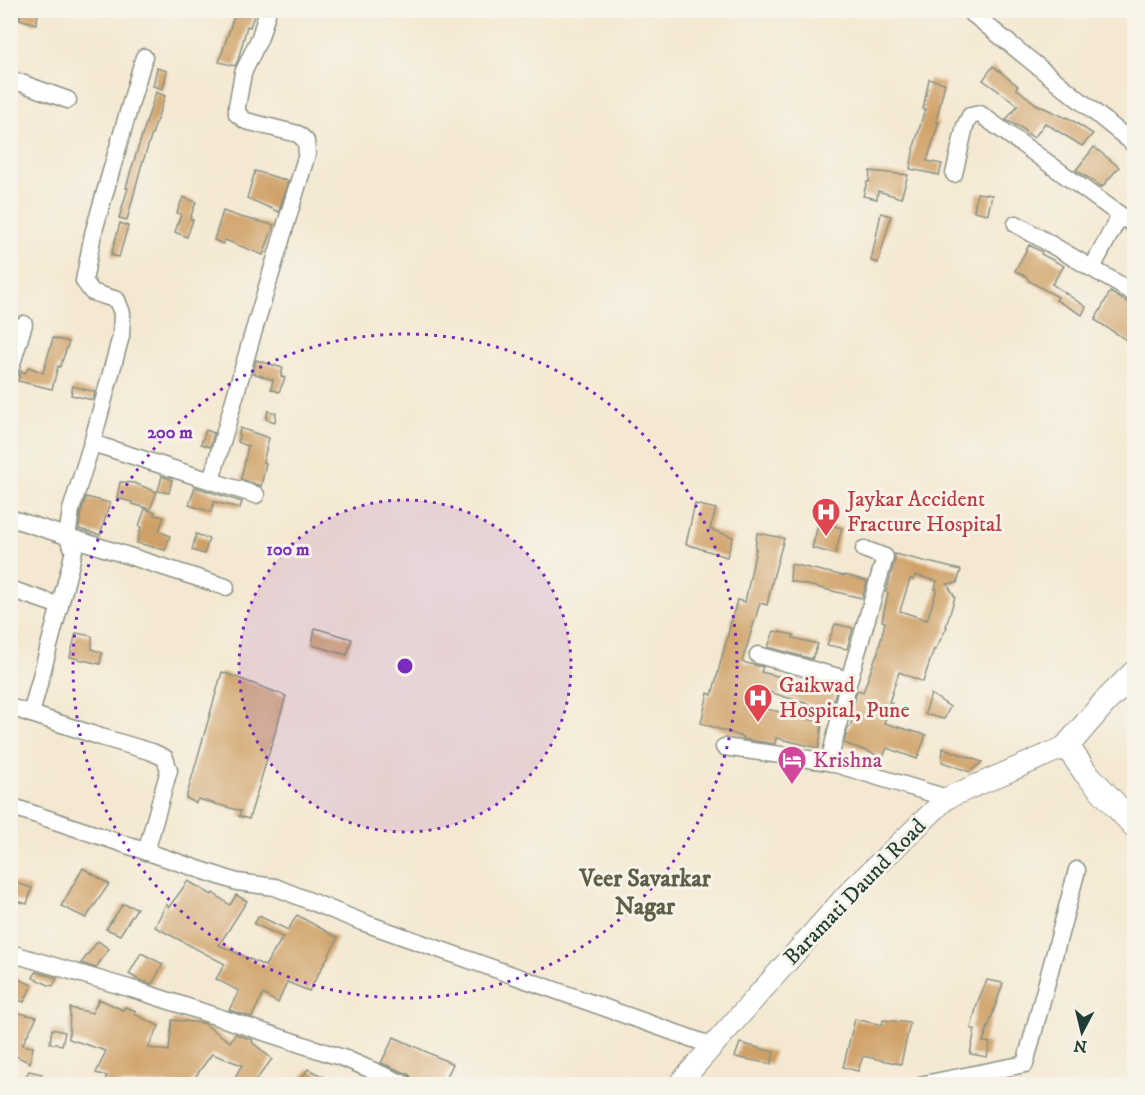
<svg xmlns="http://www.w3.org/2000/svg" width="1145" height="1095" font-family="'IM FELL DW Pica',serif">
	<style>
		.building { fill: #cfa066; fill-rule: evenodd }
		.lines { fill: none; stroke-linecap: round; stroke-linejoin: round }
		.minor-casing { stroke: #8a9283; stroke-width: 19 }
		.major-casing { stroke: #8a9283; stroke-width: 23 }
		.highway-casing { stroke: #8a9283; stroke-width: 26 }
		.minor { stroke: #fff; stroke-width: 16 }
		.major { stroke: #fff; stroke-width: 21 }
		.highway { stroke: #fff; stroke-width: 24 }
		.ring { fill: none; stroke: #7b2cbf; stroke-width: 3; stroke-dasharray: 3 6 }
		.labels { text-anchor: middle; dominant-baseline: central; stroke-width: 6; stroke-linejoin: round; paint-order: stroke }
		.health-label { font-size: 22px; fill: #be3a42; stroke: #f7f3e8; text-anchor: start }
		.hotel-label { font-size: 22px; fill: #b23c85; stroke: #f7f3e8; text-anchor: start }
		.street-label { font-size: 22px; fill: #1f3d34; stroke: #f7f3e8 }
		.neighbourhood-label { font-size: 24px; font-weight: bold; fill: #5d6046; stroke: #f7f3e8 }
		.centre { fill: #7b2cbf; stroke: #f7f3e8; stroke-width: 3 }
		.ring-label { font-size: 18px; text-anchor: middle; font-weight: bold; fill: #7b2cbf; stroke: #f7f3e8; stroke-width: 6; stroke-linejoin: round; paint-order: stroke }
	</style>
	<rect width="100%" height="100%" fill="#f7f3e8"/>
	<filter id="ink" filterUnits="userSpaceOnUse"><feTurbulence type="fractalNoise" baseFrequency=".0167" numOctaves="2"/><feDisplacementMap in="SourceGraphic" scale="12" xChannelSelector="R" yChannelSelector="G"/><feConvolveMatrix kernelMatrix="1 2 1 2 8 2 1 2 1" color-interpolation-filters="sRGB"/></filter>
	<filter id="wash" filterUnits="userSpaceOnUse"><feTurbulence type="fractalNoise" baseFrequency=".008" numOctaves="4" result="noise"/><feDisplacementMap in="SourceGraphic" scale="24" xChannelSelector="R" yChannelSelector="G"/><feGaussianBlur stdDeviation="1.35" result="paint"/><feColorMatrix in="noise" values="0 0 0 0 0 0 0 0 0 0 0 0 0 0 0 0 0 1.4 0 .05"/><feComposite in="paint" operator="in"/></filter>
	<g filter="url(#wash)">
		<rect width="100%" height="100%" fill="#f4e8d2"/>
		<g id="blocks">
			<g class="building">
				<polygon points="22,10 39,10 36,24 19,19"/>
				<polygon points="236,10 256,10 250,27 247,26 238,60 235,66 219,62"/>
				<polygon points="993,66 1018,86 1016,88 1036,104 1066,118 1067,117 1093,134 1082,146 1045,123 1034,138 1024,131 1025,130 1006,120 1018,105 983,80"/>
				<polygon points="157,68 167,71 163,89 153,86"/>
				<polygon points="929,79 945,83 936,122 939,122 927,161 942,164 939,175 910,169 914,147 925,109 923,109"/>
				<polygon points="156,92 165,96 141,167 127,220 119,218 128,188 126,188 131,170"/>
				<polygon points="1094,147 1119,167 1102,187 1076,170"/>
				<polygon points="255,171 288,181 279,212 247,198"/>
				<polygon points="870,171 908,175 901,198 878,191 877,199 863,196 867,182 869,182"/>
				<polygon points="977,193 992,195 988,214 974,211"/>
				<polygon points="183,197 196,202 190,219 193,220 187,237 175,232 181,214 177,213"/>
				<polygon points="223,211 240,217 274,225 263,255 225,240 223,244 214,240"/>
				<polygon points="881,213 891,216 878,263 871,261"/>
				<polygon points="120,223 128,226 119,257 111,255"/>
				<polygon points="1029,245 1042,252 1041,254 1064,266 1052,284 1086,307 1082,315 1056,300 1058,297 1029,281 1027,277 1015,271"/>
				<polygon points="1110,292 1134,306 1134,345 1095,320"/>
				<polygon points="53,338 69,342 60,367 58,366 52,389 18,381 21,371 25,373 29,367 43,373"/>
				<polygon points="256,360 283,368 281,376 285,378 279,392 271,389 273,380 253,373"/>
				<polygon points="73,386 95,392 93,400 71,395"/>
				<polygon points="268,411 276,413 275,422 266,419"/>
				<polygon points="240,428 269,438 263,462 266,463 261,486 241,479 248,446 238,442"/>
				<polygon points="206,430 214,433 210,447 201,444"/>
				<polygon points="162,476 172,480 169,493 158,491"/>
				<polygon points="120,482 134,483 157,492 150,509 132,504 132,502 117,498"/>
				<polygon points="195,487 242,502 240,508 214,502 211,512 189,505"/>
				<polygon points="86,497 110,503 100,535 79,529 81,512"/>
				<polygon points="695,504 716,509 710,529 733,537 727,557 686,544"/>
				<polygon points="145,509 155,512 154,515 164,517 159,531 170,536 165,550 137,543 141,527 139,526"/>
				<polygon points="819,522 842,528 835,554 812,548"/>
				<polygon points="757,533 784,538 773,578 767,605 760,603 742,662 763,667 761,672 836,691 831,711 756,688 750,706 781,712 781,714 822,722 819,748 776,738 775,744 743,739 743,737 701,723 708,693 712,695 737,600 745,602 756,549 755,549"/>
				<polygon points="196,534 209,539 204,554 192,550"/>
				<path d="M895,554L961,570L957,583L947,584L955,597L946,626L947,627L935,650L934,649L923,682L899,672L889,702L892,703L884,723L926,735L917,759L887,748L883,757L844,743L848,727H850L853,717H851L857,690L863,692L876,656H877L885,622L882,621L888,593L886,592L895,560ZM915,575L937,581L935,589H937L927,620L900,611L910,579L914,580Z"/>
				<polygon points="791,564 844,576 845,575 867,581 862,598 790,581"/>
				<polygon points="835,624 853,628 847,649 827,645"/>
				<polygon points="315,628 352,639 347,655 312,645"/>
				<polygon points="774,631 794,635 793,638 818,644 812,659 768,647"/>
				<polygon points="76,633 92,636 92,649 102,653 100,664 70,657"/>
				<polygon points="222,672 286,696 249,819 239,816 241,811 198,799 196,803 186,798"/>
				<polygon points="931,694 950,707 944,719 925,714"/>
				<polygon points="943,748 982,762 970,772 942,762"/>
				<polygon points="83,868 109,884 86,918 61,906"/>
				<polygon points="10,881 32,888 27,904 10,899"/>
				<polygon points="188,881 212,895 213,893 230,905 236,895 247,901 219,945 265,966 283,937 254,924 259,916 288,930 297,915 338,938 309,991 287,982 278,1003 263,994 252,1017 229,1010 239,991 216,979 225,964 155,927 166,904 169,907"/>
				<polygon points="123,904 137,908 120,935 106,929"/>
				<polygon points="98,941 109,949 96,968 81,963"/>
				<polygon points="141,953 163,964 152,984 139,980 129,974"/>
				<polygon points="36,972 57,978 53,986 49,985 33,978"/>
				<polygon points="16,978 32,985 24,1002 10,998"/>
				<polygon points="987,980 1003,983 983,1042 990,1043 987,1057 970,1054 975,1030 971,1028 978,1001"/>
				<polygon points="99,999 123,1010 125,1007 136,1011 134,1014 159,1026 148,1048 169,1051 172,1020 203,1023 230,1042 235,1034 253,1040 252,1042 272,1059 253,1084 247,1084 235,1077 242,1065 212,1054 190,1084 103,1084 107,1076 96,1073 106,1051 69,1039 70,1008 92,1013"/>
				<polygon points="14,1012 37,1017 22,1045 33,1047 30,1063 10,1053 10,1018"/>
				<polygon points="855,1019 882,1025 883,1020 910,1023 901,1064 863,1056 858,1071 843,1067"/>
				<polygon points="52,1029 65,1032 62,1045 50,1043"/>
				<polygon points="394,1037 453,1064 443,1084 425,1084 414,1080 408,1074 381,1063"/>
				<polygon points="740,1043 774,1052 771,1064 735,1057"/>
				<polygon points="308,1069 338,1084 298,1084"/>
				<polygon points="29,1071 42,1074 41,1083 35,1082 34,1084 21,1084"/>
			</g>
		</g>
	</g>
	<g filter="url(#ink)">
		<use href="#blocks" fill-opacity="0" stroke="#8a9283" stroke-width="1.5"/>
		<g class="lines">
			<g class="minor-casing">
				<g id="minor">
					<polyline points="968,10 1134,144"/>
					<polyline points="10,14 12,10"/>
					<polyline points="10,79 68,100"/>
					<polyline points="954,174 965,126 970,116 980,114 1134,225"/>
					<polyline points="1016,224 1134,293"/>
					<polyline points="1092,268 1120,215"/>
					<polyline points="10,370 24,324"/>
					<polyline points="92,443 121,336 122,313 117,300 92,292 84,281 93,234 144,57"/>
					<polyline points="211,481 256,495"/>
					<polyline points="10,518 226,587"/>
					<polyline points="10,589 60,606"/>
					<polyline points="758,655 849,680 829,762"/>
					<polyline points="849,680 885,557 864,549"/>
					<polyline points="10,707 101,737 152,752 165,758 169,770 146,852"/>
					<polyline points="31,714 70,567 74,550 67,537 71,510 92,443 211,481 251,340 307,154 306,141 298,134 246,121 237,114 237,106 243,73 260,37 268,10"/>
					<polyline points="724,747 829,762 947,798"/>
					<polyline points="10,806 237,882 275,887 362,922 713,1046"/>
					<polyline points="10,953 142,992 346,1059 404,1084"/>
					<polyline points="924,1084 1025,1064 1077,870"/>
				</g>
			</g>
			<g class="major-casing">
				<polyline id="major" points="679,1084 851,890 947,798 1067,746"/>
			</g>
			<g class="highway-casing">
				<polyline id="highway" points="1134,673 1104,703 1067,746 1085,772 1134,825"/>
			</g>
			<use href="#minor" class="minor"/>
			<use href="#major" class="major"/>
			<use href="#highway" class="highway"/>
		</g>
	</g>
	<circle cx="405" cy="666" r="166" fill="#7b2cbf" fill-opacity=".12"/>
	<g class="ring">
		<circle cx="405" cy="666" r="166"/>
		<circle cx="405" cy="666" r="332"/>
	</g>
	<defs>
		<g id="hospital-pin" transform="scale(1.5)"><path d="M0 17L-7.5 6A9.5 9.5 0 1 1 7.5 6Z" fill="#e0444e" stroke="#f7f3e8"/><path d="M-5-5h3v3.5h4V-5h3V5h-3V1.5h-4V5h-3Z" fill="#fff"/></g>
		<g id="hotel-pin" transform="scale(1.5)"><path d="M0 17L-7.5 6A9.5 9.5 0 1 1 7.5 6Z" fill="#d1479c" stroke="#f7f3e8"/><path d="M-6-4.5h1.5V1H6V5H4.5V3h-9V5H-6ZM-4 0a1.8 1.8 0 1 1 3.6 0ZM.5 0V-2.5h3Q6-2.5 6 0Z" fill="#fff"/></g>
	</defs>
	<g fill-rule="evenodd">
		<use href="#hospital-pin" x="826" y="512"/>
		<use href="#hospital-pin" x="758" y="698"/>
		<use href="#hotel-pin" x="792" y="760"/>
	</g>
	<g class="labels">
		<g class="health-label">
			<text x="847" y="499">Jaykar Accident<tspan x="847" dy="25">Fracture Hospital</tspan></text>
			<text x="779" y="685">Gaikwad<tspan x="779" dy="25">Hospital, Pune</tspan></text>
		</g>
		<g class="hotel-label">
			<text x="813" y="760">Krishna</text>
		</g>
		<g class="street-label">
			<text transform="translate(855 892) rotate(-46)">Baramati Daund Road</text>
		</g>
		<g class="neighbourhood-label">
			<text x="645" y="879">Veer Savarkar<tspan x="645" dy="28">Nagar</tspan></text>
		</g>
	</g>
	<circle cx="405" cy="666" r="9" class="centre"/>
	<g class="ring-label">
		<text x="170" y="438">200 m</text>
		<text x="288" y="555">100 m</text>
	</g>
	<rect width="1145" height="1095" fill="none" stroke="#f7f3e8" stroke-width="36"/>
	<g transform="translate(1082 1032) rotate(187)" stroke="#f7f3e8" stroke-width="4.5" paint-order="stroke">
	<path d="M0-4.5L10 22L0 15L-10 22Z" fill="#1f3d34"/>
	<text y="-9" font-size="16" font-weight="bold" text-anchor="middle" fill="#1f3d34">N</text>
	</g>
</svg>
